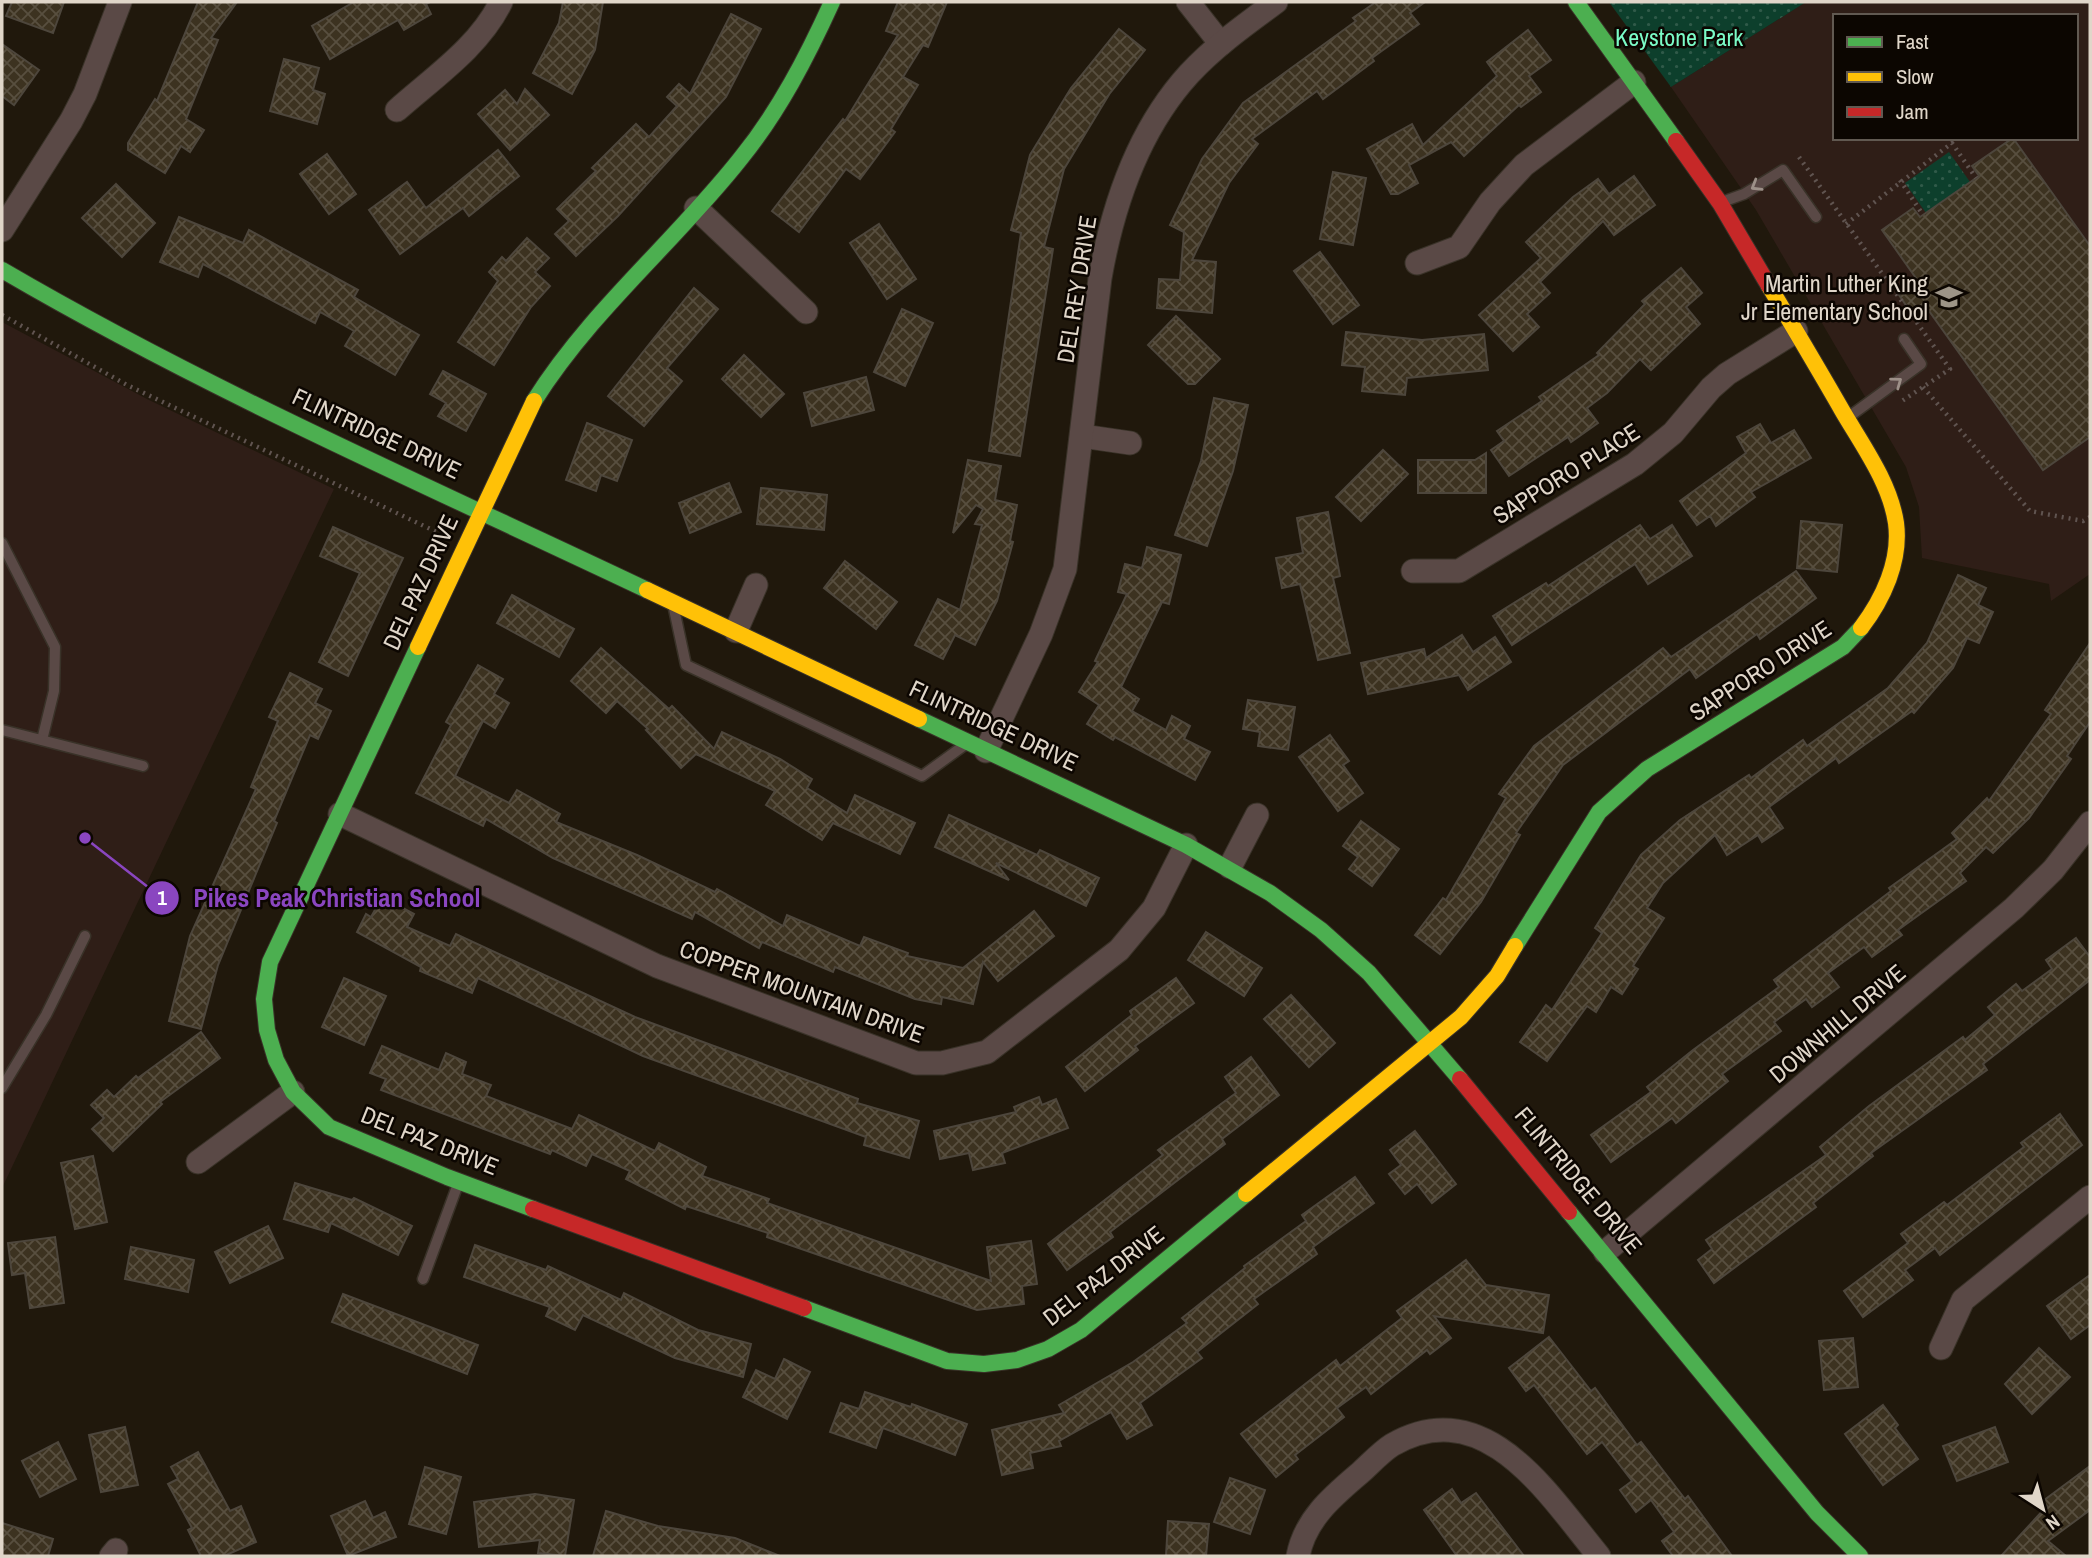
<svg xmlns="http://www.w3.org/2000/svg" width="2092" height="1558" font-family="'Archivo Narrow',sans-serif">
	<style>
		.education { fill: #2f1e17; fill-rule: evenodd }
		.park { fill: url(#park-dots) }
		.building { fill: url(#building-cross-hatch); stroke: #4d463c; stroke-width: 2 }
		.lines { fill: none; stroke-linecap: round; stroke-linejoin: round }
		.lane-casing { stroke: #393228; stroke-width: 13 }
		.street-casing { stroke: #393228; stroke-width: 25 }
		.fast-casing { stroke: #393228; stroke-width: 18 }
		.slow-casing { stroke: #393228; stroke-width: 18 }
		.jam-casing { stroke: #393228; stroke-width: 18 }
		.path { stroke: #605450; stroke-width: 4.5; stroke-dasharray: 2 5; stroke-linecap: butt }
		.lane { stroke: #5a4946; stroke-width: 10 }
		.street { stroke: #5a4946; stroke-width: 23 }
		.fast { stroke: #4caf50; stroke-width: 16 }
		.slow { stroke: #ffc107; stroke-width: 16 }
		.jam { stroke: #c62828; stroke-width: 16 }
		.oneway { stroke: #9d9088 }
		.labels { text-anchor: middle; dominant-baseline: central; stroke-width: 5; stroke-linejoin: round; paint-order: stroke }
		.park-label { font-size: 24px; fill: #7bfbc7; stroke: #0c0601 }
		.poi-label { font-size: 24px; fill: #e0d6c9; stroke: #0c0601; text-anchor: end }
		.street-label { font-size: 24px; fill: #e0d6c9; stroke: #0c0601 }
		.leader { fill: none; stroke: #8a46c0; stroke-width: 2.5 }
		.callout-dot { fill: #8a46c0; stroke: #0c0601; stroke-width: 2.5 }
		.mark-label { font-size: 21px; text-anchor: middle; font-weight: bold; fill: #fff }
		.callout-label { font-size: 26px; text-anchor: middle; font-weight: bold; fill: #8a46c0; stroke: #0c0601; stroke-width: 5; stroke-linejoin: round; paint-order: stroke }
	</style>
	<defs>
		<pattern id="park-dots" width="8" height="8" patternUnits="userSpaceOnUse" patternTransform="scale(1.75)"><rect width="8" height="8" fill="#0d3f2c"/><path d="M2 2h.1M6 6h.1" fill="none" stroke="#305a49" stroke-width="1.8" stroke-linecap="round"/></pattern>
		<pattern id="building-cross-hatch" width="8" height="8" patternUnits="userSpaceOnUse" patternTransform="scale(1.75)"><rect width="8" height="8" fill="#3c3220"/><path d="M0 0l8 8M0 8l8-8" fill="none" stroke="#584f3f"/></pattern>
	</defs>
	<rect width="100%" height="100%" fill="#20180c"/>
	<g class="education">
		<path d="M1806,2H2090V574L2051,601L2049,584L1922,558L1919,507L1906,467L1756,210L1671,87ZM1835,16H2076V138H1835Z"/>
		<polygon points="2,322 147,399 334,489 2,1188"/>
	</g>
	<g class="park">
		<polygon points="1609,2 1806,2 1671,87"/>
		<polygon points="1949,152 1970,182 1926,213 1905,183"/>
	</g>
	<g class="building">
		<polygon points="12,2 64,2 53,33 6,16"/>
		<polygon points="198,2 237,2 211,38 218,40 186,119 204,130 190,152 181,146 165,173 128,150 128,143 155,99 157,101"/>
		<polygon points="354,2 430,2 426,4 431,14 404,30 398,20 330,59 312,26"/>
		<polygon points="563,2 603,2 595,50 572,94 533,73 559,23"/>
		<polygon points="898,2 947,2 928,47 923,45 903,77 918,85 891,129 895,132 860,179 846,169 799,232 772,211 843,119 845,121 898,35 886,31"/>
		<polygon points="1376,2 1425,2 1410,13 1419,24 1372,58 1374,61 1323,99 1317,91 1252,139 1258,144 1229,183 1192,260 1216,262 1212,313 1157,308 1159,279 1180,280 1184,232 1170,225 1202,159 1243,103 1356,21 1353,18"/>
		<polygon points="731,14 761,29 726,97 618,216 576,256 555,234 569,221 557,209 596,171 592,168 636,124 649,137 677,106 667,97 679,84 690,94"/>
		<polygon points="1119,29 1145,50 1110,93 1064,169 1044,247 1053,249 1020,456 989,451 1021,233 1011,230 1030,155 1071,88"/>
		<polygon points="1528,30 1551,60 1529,76 1541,92 1521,107 1519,105 1464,156 1451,142 1409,165 1418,183 1398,194 1391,194 1367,149 1412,124 1423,145 1497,76 1487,62"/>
		<polygon points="2,44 39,70 14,105 2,96"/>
		<polygon points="284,59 319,68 313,90 325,94 317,124 270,111"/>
		<polygon points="525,89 549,115 510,150 478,114 505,90 517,104"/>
		<polygon points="2013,138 2090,246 2090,437 2043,470 1929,311 1916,320 1899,295 1918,281 1882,230 1913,208 1920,217 1979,176 1972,166"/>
		<polygon points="498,150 519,176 469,216 463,208 400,254 369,210 407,182 426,208"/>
		<polygon points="327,154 356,194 329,214 300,174"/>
		<polygon points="1333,172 1366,178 1353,245 1320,239"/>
		<polygon points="1634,176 1655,205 1614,235 1603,221 1540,282 1550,293 1527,314 1539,327 1513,351 1479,315 1541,258 1526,242 1573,197 1598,179 1609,194"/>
		<polygon points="116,184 155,223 122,257 82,218"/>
		<polygon points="179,217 243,243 249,230 358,290 354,297 419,335 395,375 345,346 354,331 320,312 315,323 203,264 198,277 160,262"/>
		<polygon points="879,224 916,279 887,299 850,243"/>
		<polygon points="527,238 549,258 535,272 550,286 531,307 494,365 458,342 498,281 489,272 502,257 506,261"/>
		<polygon points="1320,252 1359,305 1333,324 1294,271"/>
		<polygon points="1681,268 1702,293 1686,307 1700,324 1651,370 1640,359 1607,393 1587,408 1598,423 1571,442 1568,437 1509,476 1491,450 1504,441 1497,431 1542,401 1539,397 1599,355 1597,353 1645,304 1642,301"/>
		<polygon points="694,288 718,309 667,368 682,381 644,426 608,396"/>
		<polygon points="902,309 933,323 905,386 874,372"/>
		<polygon points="1176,316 1220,359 1195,384 1188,384 1148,345"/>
		<polygon points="1346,332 1422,340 1484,334 1488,370 1407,378 1405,395 1362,391 1365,367 1342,365"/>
		<polygon points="744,355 784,394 761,417 722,379"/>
		<polygon points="443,371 486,394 466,431 438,416 446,403 430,394"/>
		<polygon points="866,377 874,410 812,426 804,393"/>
		<polygon points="1214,398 1248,405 1233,471 1207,546 1175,535 1201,461"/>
		<polygon points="587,423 632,440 617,481 601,475 596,491 566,480"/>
		<polygon points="1760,424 1771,443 1794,430 1811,458 1751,492 1755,497 1716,526 1710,516 1697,525 1680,501 1746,453 1737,437"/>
		<polygon points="1383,450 1408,474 1361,521 1336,497"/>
		<polygon points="1486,453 1486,493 1418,493 1418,460 1475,460"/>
		<polygon points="968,460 1001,466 995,500 1017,505 1010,541 1013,542 997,601 975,645 955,635 943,659 915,645 938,599 960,610 982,525 975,524 983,509 976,505 953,533"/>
		<polygon points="729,483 741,512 690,533 679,503"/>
		<polygon points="761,488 827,495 824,530 757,524"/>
		<polygon points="1328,512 1340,576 1333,578 1350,653 1318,660 1300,584 1282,588 1276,558 1303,553 1297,518"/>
		<polygon points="1801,521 1842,525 1837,572 1797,568"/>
		<polygon points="1640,525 1650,539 1672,525 1692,556 1648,584 1635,564 1512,645 1493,616 1546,583 1548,586"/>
		<polygon points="333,527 403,558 348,676 319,662 360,573 320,556"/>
		<polygon points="1147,547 1181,555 1169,604 1162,602 1121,687 1139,699 1132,711 1166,730 1172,716 1190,726 1184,739 1210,752 1195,780 1115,737 1113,740 1087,724 1099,705 1079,692 1098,662 1095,661 1127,594 1118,592 1125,564 1142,568"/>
		<polygon points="845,561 897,602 876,629 824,588"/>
		<polygon points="1796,571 1816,598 1760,639 1757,634 1696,678 1690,669 1563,765 1516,833 1520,835 1481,902 1440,954 1415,935 1443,898 1446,900 1506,798 1499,794 1534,746 1663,648 1671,657"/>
		<polygon points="1958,575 1986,588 1978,605 1993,612 1979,643 1967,638 1953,668 1914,713 1912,711 1839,763 1836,758 1769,807 1783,828 1762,842 1758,835 1727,855 1715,835 1663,883 1647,908 1664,918 1633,966 1638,969 1622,994 1611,987 1596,1012 1587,1006 1547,1061 1520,1042 1546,1005 1552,1010 1602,933 1595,928 1641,855 1680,820 1749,775 1751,778 1803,740 1807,746 1888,688 1927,643"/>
		<polygon points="512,595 574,629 559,657 497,623"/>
		<polygon points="1462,635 1473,652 1495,637 1511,662 1468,690 1459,675 1368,694 1361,663 1424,649 1426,658"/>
		<polygon points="2090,643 2090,722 2067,756 2071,759 2029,818 1993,853 1986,847 1960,873 1966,881 1898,930 1902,935 1872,957 1864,947 1828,973 1839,987 1812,1007 1806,999 1774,1022 1781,1031 1722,1074 1728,1081 1676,1123 1672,1118 1611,1162 1591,1135 1651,1092 1647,1087 1693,1050 1779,987 1774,980 1891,891 1889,888 1957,839 1952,833 1987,798 1989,801 2051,714 2045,710"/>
		<polygon points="601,648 669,709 672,706 714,749 722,732 780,759 812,779 807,788 847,813 855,795 915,823 900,854 833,823 822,840 766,805 775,791 696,754 681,768 646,730 648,729 617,701 606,713 571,681"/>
		<polygon points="478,665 503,679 494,694 509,703 495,728 483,721 455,776 509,803 517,790 560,814 556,822 637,855 715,892 717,889 783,926 787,915 860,946 864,937 908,953 907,956 963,968 1034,911 1054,936 998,981 983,962 973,1004 942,997 941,1004 915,999 835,967 833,972 762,942 759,948 695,912 692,919 553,858 486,819 483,826 416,793 451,725 446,722"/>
		<polygon points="290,673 322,689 315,703 331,711 318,739 310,735 274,821 277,823 218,965 201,1029 169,1021 190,936 256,789 251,787 278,721 269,717"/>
		<polygon points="1248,700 1295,707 1288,750 1258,746 1260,732 1243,729"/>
		<polygon points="1330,735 1349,761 1343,765 1363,793 1338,811 1299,757"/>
		<polygon points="949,815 1037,855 1040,850 1099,878 1086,906 996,863 1009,880 935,847"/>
		<polygon points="1361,821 1399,849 1372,886 1349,869 1358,857 1343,846"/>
		<polygon points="382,897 414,914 407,927 450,946 456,934 635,1017 858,1099 857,1103 919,1121 909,1158 864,1145 866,1137 643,1056 478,978 472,993 420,971 421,967 357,932 366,914 371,917"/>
		<polygon points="1206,932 1262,968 1244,996 1188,960"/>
		<polygon points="2076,938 2090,957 2090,980 1983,1064 1987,1070 1871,1153 1873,1156 1813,1203 1816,1207 1714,1283 1698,1260 1712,1249 1706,1240 1826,1155 1820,1147 1869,1106 1963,1037 1965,1040 1995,1015 1988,1007 2016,984 2022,991 2052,969 2046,960"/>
		<polygon points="344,978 386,996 364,1045 322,1027"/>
		<polygon points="1176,978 1194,1003 1135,1046 1138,1050 1085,1091 1066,1067 1132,1015 1130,1011"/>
		<polygon points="1291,995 1335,1043 1309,1067 1264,1019"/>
		<polygon points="201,1032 220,1058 160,1102 162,1104 113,1151 92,1129 104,1118 91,1105 107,1090 114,1097 136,1076 138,1078"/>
		<polygon points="382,1046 439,1070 446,1053 466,1062 462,1074 491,1085 486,1096 572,1129 579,1115 655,1151 659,1143 706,1167 702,1176 769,1199 767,1203 991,1281 987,1247 1031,1241 1037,1284 1022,1286 1024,1304 977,1310 767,1237 768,1233 686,1206 685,1209 626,1179 630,1171 592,1154 586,1166 552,1150 550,1154 381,1090 386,1079 370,1073"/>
		<polygon points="1251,1057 1279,1095 1222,1139 1225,1144 1110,1232 1113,1237 1067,1270 1048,1244 1163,1155 1158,1150 1236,1093 1225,1077"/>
		<polygon points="1039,1097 1042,1105 1056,1099 1068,1128 1002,1153 1005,1163 973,1170 969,1153 940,1159 934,1131 1016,1112 1014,1107"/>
		<polygon points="2060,1114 2082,1145 1940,1255 1935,1248 1905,1270 1913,1280 1863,1317 1844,1291 1908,1243 1901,1234 1944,1202 1947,1205 2024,1147 2021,1143"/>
		<polygon points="1415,1131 1456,1184 1432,1203 1417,1184 1405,1194 1389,1174 1401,1165 1390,1150"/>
		<polygon points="93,1156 107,1222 75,1229 61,1163"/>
		<polygon points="1355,1177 1374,1203 1313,1247 1317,1254 1254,1299 1258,1304 1197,1352 1202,1358 1140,1403 1152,1425 1127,1439 1111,1412 1059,1441 1061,1446 1030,1453 1033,1468 1002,1475 992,1430 1064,1413 1059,1405 1133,1362 1187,1323 1182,1318 1245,1268 1244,1266 1306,1221 1302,1215"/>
		<polygon points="295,1183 352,1200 354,1198 412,1226 398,1255 331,1223 328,1232 284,1219"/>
		<polygon points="268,1226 283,1258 230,1283 215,1252"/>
		<polygon points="55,1237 64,1303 30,1308 25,1273 12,1275 8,1243"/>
		<polygon points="475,1245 546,1270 548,1266 621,1300 624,1293 698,1330 751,1344 743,1377 675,1358 583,1315 575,1330 546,1316 550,1307 464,1277"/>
		<polygon points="131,1247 194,1260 188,1292 125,1279"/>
		<polygon points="1466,1260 1486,1285 1549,1295 1543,1333 1434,1316 1451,1338 1430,1354 1427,1350 1371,1394 1366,1387 1337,1408 1344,1417 1295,1455 1298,1459 1276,1477 1241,1434 1336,1360 1340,1366 1402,1318 1397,1311"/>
		<polygon points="2090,1275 2090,1325 2071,1339 2047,1306"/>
		<polygon points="343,1294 478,1345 467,1374 332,1322"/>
		<polygon points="1549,1337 1591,1391 1595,1388 1637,1445 1641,1442 1685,1499 1688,1496 1732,1556 1673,1556 1662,1541 1674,1532 1651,1500 1636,1512 1620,1490 1632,1481 1602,1442 1587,1454 1534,1385 1526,1391 1509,1368"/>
		<polygon points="1853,1338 1858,1387 1824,1390 1819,1341"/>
		<polygon points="2039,1348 2070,1377 2032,1414 2005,1384"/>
		<polygon points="784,1359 810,1372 787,1419 743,1397 756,1370 775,1379"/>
		<polygon points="865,1392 911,1407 912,1404 967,1424 955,1455 883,1428 876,1448 830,1432 841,1403 859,1409"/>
		<polygon points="1883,1405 1898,1425 1895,1428 1918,1459 1883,1485 1845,1434"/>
		<polygon points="125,1427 138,1485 101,1492 89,1435"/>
		<polygon points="1995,1427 2008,1462 1957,1481 1943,1446"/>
		<polygon points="58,1442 76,1479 40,1497 22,1461"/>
		<polygon points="198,1452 230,1511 241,1506 256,1542 224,1556 201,1556 188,1530 192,1528 168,1484 178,1479 171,1467"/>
		<polygon points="2090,1466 2090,1510 2048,1541 2066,1556 2001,1556 2047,1506 2043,1501"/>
		<polygon points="425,1467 461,1477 446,1534 409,1524"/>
		<polygon points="1230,1478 1265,1490 1250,1534 1214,1522"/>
		<polygon points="1452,1489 1461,1503 1476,1493 1524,1556 1457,1556 1424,1510"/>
		<polygon points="535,1494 574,1500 565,1556 538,1553 540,1540 479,1547 474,1502"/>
		<polygon points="365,1501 373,1518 385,1512 396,1537 348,1556 331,1516"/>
		<polygon points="606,1511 658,1526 735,1538 780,1556 593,1556"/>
		<polygon points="1168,1521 1209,1524 1206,1556 1166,1556"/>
		<polygon points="2,1523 53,1539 48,1556 2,1556"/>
	</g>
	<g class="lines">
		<g class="lane-casing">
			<g id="lane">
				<polyline points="1722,202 1744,194 1783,170 1816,217"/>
				<polyline points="1850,416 1921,364 1904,339"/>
				<polyline points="2,543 55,647 54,691 42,740"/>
				<polyline points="674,609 686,665 922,776 966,744"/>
				<polyline points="2,730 143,766"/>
				<polyline points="2,1088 46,1015 85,936"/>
				<polyline points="423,1279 458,1184"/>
			</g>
		</g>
		<g class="street-casing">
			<g id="street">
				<polyline points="1188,2 1221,44"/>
				<path d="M397,110C434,77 479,47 501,2"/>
				<polyline points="696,208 806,312"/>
				<polyline points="2,230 71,121 85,94 120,2"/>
				<polyline points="1417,263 1459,247 1490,202 1524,165 1634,82"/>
				<polyline points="1082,436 1130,443"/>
				<polyline points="1413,571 1459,571 1635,464 1673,433 1711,388 1727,374 1796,331"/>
				<polyline points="736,631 756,585"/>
				<path d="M986,751L1041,634L1065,569L1100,278C1113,204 1138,130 1189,74C1215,46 1246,24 1276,2"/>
				<polyline points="340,814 657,966 916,1063 942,1063 987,1052 1119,950 1154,908 1186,845"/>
				<polyline points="1230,867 1257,815"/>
				<polyline points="198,1162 293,1092"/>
				<polyline points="1605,1252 2014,908 2053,870 2090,823"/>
				<polyline points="1941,1348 1963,1300 2090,1197"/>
				<polyline points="111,1556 116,1550"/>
				<path d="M1298,1556C1305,1519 1333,1496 1360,1473C1370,1464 1381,1452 1392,1445C1486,1391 1549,1496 1599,1556"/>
			</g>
		</g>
		<g class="fast-casing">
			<g id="fast">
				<polyline points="1576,2 1676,141"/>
				<path d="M2,270C209,391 430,487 647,590"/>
				<path d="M534,401C592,309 675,242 741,158C779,111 807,57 832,2"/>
				<polyline points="418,647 270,962 264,999 267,1030 276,1060 293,1092 329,1127 447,1177 533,1209"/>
				<polyline points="919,719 1186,845 1270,893 1321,930 1369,973 1460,1079"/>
				<polyline points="1515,946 1599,812 1647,769 1843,647 1861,628"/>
				<polyline points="1569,1212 1817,1513 1860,1556"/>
				<polyline points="804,1308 947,1361 984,1364 1017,1360 1048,1349 1081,1330 1246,1194"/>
			</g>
		</g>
		<g class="slow-casing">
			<g id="slow">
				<path d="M1769,286C1794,328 1819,370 1843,412C1863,446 1890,483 1896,523C1901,561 1883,599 1861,628"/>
				<polyline points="647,590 919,719"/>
				<polyline points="418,647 534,401"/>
				<polyline points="1246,1194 1461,1017 1497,976 1515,946"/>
			</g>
		</g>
		<g class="jam-casing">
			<g id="jam">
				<polyline points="1676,141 1720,203 1769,286"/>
				<polyline points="1460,1079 1569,1212"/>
				<polyline points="533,1209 804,1308"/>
			</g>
		</g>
		<g class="path">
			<polyline points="1799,157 1950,369 1902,401"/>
			<polyline points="1900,180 1923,215"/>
			<polyline points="1846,224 1952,143 1976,178"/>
			<polyline points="2,315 127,385 443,535"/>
			<polyline points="1923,387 2030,511 2083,521 2090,517"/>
		</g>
		<use href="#lane" class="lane"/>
		<use href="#street" class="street"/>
		<use href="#fast" class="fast"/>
		<use href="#slow" class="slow"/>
		<use href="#jam" class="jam"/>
	</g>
	<defs><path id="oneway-chevron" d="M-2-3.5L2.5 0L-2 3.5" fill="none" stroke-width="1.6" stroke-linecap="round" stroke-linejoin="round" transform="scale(1.75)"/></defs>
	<g class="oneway">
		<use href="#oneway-chevron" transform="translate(1756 186) rotate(149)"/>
		<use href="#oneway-chevron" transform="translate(1897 382) rotate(-36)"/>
	</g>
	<defs>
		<g id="school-bare" transform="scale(2.1)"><path d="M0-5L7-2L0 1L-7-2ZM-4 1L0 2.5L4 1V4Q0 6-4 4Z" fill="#9d9487" stroke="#0c0601" stroke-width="2.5" paint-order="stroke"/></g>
	</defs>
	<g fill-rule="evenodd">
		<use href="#school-bare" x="1949" y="297"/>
	</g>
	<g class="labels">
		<g class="park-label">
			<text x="1679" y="37">Keystone Park</text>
		</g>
		<g class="poi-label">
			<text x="1928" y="283">Martin Luther King<tspan x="1928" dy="28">Jr Elementary School</tspan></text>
		</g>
		<g class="street-label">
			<text transform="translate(1076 289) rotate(-81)">DEL REY DRIVE</text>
			<text transform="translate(377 433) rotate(25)">FLINTRIDGE DRIVE</text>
			<text transform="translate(1566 473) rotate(-32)">SAPPORO PLACE</text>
			<text transform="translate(420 582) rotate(-65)">DEL PAZ DRIVE</text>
			<text transform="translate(1760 670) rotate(-33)">SAPPORO DRIVE</text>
			<text transform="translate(994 725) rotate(25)">FLINTRIDGE DRIVE</text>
			<text transform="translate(802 991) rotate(20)">COPPER MOUNTAIN DRIVE</text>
			<text transform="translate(1837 1023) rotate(-40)">DOWNHILL DRIVE</text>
			<text transform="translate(430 1140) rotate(22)">DEL PAZ DRIVE</text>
			<text transform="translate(1579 1180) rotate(50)">FLINTRIDGE DRIVE</text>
			<text transform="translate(1103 1275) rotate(-38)">DEL PAZ DRIVE</text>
		</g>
	</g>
	<path class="leader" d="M85 838L162 898"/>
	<g class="callout-dot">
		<circle cx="85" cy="838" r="7"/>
		<circle cx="162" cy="898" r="18"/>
	</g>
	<g class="mark-label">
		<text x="162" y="905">1</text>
	</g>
	<g class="callout-label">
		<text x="337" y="907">Pikes Peak Christian School</text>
	</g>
	<rect width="2092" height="1558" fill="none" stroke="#e0d6c9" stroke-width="7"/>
	<rect x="1833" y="14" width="245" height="126" fill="#0c0601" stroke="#615951" stroke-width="2"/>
	<rect x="1847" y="37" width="35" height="10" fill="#4caf50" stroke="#615951" stroke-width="2"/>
	<text x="1896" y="49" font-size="21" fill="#e0d6c9">Fast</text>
	<rect x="1847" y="72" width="35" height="10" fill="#ffc107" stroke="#615951" stroke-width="2"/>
	<text x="1896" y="84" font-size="21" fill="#e0d6c9">Slow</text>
	<rect x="1847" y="107" width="35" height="10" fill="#c62828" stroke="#615951" stroke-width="2"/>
	<text x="1896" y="119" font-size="21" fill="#e0d6c9">Jam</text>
	<g transform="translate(2043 1509) rotate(144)" stroke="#0c0601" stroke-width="5" paint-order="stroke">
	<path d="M0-5L12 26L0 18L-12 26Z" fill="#e0d6c9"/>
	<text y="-10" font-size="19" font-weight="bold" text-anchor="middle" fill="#e0d6c9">N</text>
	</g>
</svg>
